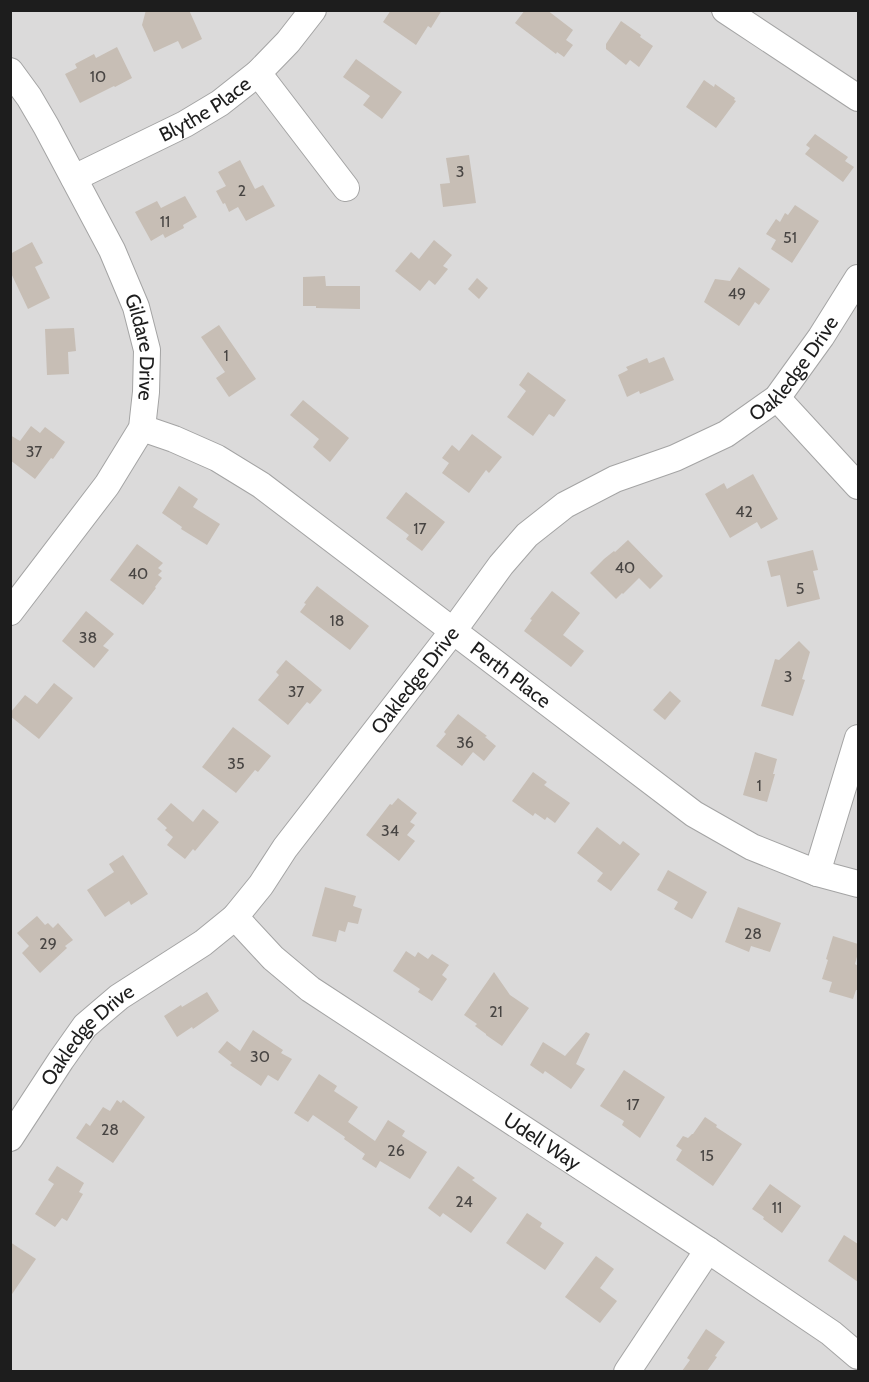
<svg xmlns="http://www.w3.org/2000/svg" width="869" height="1382" font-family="Cabin,sans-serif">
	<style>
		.residential { fill: #dbdada }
		.building { fill: #c7beb5 }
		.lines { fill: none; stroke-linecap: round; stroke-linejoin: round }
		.minor-casing { stroke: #a4a4a4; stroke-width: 28 }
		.minor { stroke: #fff; stroke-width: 26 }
		.labels { text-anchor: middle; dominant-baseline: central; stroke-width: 4.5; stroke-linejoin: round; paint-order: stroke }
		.number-label { font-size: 16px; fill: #484543 }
		.street-label { font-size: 20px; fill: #1d1d1d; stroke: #fff }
	</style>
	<rect width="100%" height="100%" fill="#efece2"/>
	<rect class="residential" x="11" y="11" width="847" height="1360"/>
	<g class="building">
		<polygon points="146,10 189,10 202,39 182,49 178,41 154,52 142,25"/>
		<polygon points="391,10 442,10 431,28 428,26 416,45 383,22"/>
		<polygon points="525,10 547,10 573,30 566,40 573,45 564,57 557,52 556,54 515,23"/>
		<polygon points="621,21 641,35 640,37 653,46 639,67 630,60 626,65 606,49 606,44"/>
		<polygon points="117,47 132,78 115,87 114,86 80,103 65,74 77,68 75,64 94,54 96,58"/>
		<polygon points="356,59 402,92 382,119 363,105 370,96 343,77"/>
		<polygon points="704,80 714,87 715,84 735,98 734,100 736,101 716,128 686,107"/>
		<polygon points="815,134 848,157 845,161 854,167 843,182 805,154 810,148 806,145"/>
		<polygon points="469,155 476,203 443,207 440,184 450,183 446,158"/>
		<polygon points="240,160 255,189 263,185 275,206 246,221 238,207 229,212 225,203 223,204 216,191 226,186 218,172"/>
		<polygon points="185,196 197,217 183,225 184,228 165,238 163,234 151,241 135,212 157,201 161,208"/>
		<polygon points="795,205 819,221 792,263 771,249 776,240 766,234 776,219 780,222 785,213 788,215"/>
		<polygon points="434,240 452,255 443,266 448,269 435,285 429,280 420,291 395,271 411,252 419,259"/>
		<polygon points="32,242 43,263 35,267 50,298 28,309 10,271 10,254"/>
		<polygon points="739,267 770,289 759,305 755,302 739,326 704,302 715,279 730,281"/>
		<polygon points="325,276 326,286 360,286 360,309 316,308 316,306 303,306 303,277"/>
		<polygon points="477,278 488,288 479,299 468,289"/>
		<polygon points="219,325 256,379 229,397 216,378 225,372 201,337"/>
		<polygon points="74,328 76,351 68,352 69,374 47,375 45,329"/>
		<polygon points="664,357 674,380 640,394 639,391 627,397 618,375 628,370 626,367 647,358 649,363"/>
		<polygon points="528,372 566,400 554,417 549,414 533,436 507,417 526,391 519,385"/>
		<polygon points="303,400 349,438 330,462 313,447 319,439 290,415"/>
		<polygon points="31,426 40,433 45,427 65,442 53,459 51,458 35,479 10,460 10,435 20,441"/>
		<polygon points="472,434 502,457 489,473 486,470 469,493 442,473 449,463 442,458 452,445 459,451"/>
		<polygon points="753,474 778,519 761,529 757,522 730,538 705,494 724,483 727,489"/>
		<polygon points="179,486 198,499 193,507 220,524 207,545 181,529 182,527 162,513"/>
		<polygon points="406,492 445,522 422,551 406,539 409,535 386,518"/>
		<polygon points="628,540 663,576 650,589 639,578 623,594 622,593 616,599 590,573 604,559 614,551 615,552"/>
		<polygon points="137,544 163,563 158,568 162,571 158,575 162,578 155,587 156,588 143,605 110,580"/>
		<polygon points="813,550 818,570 813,571 820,599 787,607 780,575 771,577 767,561"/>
		<polygon points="317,586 369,626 350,650 300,612 306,604 304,603"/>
		<polygon points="552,591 580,613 563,635 584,651 571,667 524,631 532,620 530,619"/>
		<polygon points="86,611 114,634 103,646 109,650 94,668 62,641"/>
		<polygon points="799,641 810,652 802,679 805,680 793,716 761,706 775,659 779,660"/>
		<polygon points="286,660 322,690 310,704 307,702 288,725 258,700 279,675 276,672"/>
		<polygon points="54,683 73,698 39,739 10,716 10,713 25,695 37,704"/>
		<polygon points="670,691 681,701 665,720 653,710"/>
		<polygon points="458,714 487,736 485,737 496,746 484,761 473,752 462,766 436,746 446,734 444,732"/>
		<polygon points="233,727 271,756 258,772 255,770 236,793 202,767"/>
		<polygon points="755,752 777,759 773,774 775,774 767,802 743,795"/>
		<polygon points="533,772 547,782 544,785 570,803 555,823 547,817 545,820 535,813 533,816 512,801"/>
		<polygon points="398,798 417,813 410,822 415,825 407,835 415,841 399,861 366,835 390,804 392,805"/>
		<polygon points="171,803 193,822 203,809 219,822 195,851 193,849 185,859 167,845 173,837 165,830 167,828 157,819"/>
		<polygon points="597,827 620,845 623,841 640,854 611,891 597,881 603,873 577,853"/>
		<polygon points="123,855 148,894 131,905 129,901 105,917 87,890 114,872 109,864"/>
		<polygon points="668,870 707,892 692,919 674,909 678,902 657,890"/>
		<polygon points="325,887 356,896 353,906 362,909 358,924 348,922 345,932 339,930 336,942 312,936"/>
		<polygon points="738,907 781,923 770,952 751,946 749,952 725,942"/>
		<polygon points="37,916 45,925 48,923 53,928 58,923 73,940 65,946 67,948 40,973 22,953 29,946 17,933"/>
		<polygon points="833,936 858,944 858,953 855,964 858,966 858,990 856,990 853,999 829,992 832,982 822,979 828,960 826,959"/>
		<polygon points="406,951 415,957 418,952 428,959 432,954 449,965 442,975 447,979 432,1001 418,992 420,989 393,971"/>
		<polygon points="494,972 510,995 529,1008 502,1046 486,1035 486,1034 475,1026 477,1024 464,1015"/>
		<polygon points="207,992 219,1011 193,1029 192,1027 177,1037 164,1016 181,1005 182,1007"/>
		<polygon points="253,1030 283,1050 281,1053 292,1059 278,1081 268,1075 261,1086 230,1065 232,1063 218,1052 227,1041 240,1051"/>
		<polygon points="586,1032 590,1034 576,1064 585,1069 571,1089 545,1071 543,1074 530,1065 543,1042 565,1056"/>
		<polygon points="624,1070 665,1097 640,1138 622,1125 624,1121 600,1106"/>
		<polygon points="319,1074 337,1086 334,1091 358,1107 348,1122 375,1141 388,1120 405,1131 402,1136 427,1152 410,1179 380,1161 376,1168 362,1159 365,1154 344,1139 345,1137 313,1115 308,1122 294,1113"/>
		<polygon points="117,1100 121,1103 123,1100 145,1117 113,1163 76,1138 86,1123 90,1126 103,1107 110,1111"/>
		<polygon points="705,1117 717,1125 716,1127 742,1144 713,1186 676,1160 682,1150 676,1146 683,1136 688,1138 692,1134 693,1134"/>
		<polygon points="57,1166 84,1183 79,1192 83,1194 67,1221 62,1218 55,1227 35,1214 54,1184 48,1180"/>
		<polygon points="458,1166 475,1178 472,1180 497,1198 471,1233 443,1213 440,1217 428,1208"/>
		<polygon points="770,1184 801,1206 782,1233 763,1219 764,1217 752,1209"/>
		<polygon points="527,1213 542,1223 540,1227 564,1243 545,1270 506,1243"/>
		<polygon points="844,1235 858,1244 858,1282 828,1261"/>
		<polygon points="10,1242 36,1259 10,1297"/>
		<polygon points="596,1256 614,1269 600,1288 617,1301 600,1323 565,1297"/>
		<polygon points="706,1329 725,1342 715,1356 717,1357 707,1371 682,1371 690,1360 687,1358"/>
	</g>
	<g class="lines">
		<g class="minor-casing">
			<g id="minor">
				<polyline points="725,10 858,98"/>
				<path id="s1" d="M10,71L29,97L46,126L112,250L136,307L147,350L146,392L142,428L107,485L10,612"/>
				<polyline points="258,73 346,188"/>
				<path id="s2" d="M74,178L185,124L220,103L258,73L288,42L313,10"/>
				<polyline points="777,398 858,486"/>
				<path id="s3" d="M142,428L174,439L217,458L261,485L694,814L752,847L817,873L858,884"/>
				<polyline points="817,873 858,738"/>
				<path id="s4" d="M235,917L273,958L310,989L708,1250L831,1333L858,1356"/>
				<path id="s5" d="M10,1138L61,1060L85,1026L119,997L203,943L235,917L261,885L285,848L453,631L501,565L527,535L565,505L615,479L675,458L726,434L777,398L821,337L858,278"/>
				<polyline points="627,1372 708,1250"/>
			</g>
		</g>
		<use href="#minor" class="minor"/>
	</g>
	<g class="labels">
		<g class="number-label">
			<text x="98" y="76">10</text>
			<text x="460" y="171">3</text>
			<text x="242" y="190">2</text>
			<text x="165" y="221">11</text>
			<text x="790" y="237">51</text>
			<text x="737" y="293">49</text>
			<text x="226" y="355">1</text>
			<text x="34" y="451">37</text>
			<text x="744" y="511">42</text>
			<text x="420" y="528">17</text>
			<text x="625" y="567">40</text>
			<text x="138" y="573">40</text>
			<text x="800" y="588">5</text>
			<text x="337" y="620">18</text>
			<text x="88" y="637">38</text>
			<text x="788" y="676">3</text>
			<text x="296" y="691">37</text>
			<text x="465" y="742">36</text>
			<text x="236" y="763">35</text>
			<text x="759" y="785">1</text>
			<text x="390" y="830">34</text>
			<text x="753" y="933">28</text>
			<text x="48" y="943">29</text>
			<text x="496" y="1011">21</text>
			<text x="260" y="1056">30</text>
			<text x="633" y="1104">17</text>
			<text x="110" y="1129">28</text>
			<text x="396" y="1150">26</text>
			<text x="707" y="1155">15</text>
			<text x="464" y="1201">24</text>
			<text x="777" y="1207">11</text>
		</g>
		<g class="street-label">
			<text stroke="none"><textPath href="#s2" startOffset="148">Blythe Place</textPath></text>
			<text stroke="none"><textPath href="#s1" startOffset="309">Gildare Drive</textPath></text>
			<text stroke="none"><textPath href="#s5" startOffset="1122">Oakledge Drive</textPath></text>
			<text stroke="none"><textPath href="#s3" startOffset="446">Perth Place</textPath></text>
			<text stroke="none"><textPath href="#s5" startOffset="618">Oakledge Drive</textPath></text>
			<text stroke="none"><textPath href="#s5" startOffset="130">Oakledge Drive</textPath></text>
			<text stroke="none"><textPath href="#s4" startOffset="382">Udell Way</textPath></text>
		</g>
	</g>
	<rect width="869" height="1382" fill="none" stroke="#1d1d1d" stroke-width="24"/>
</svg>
